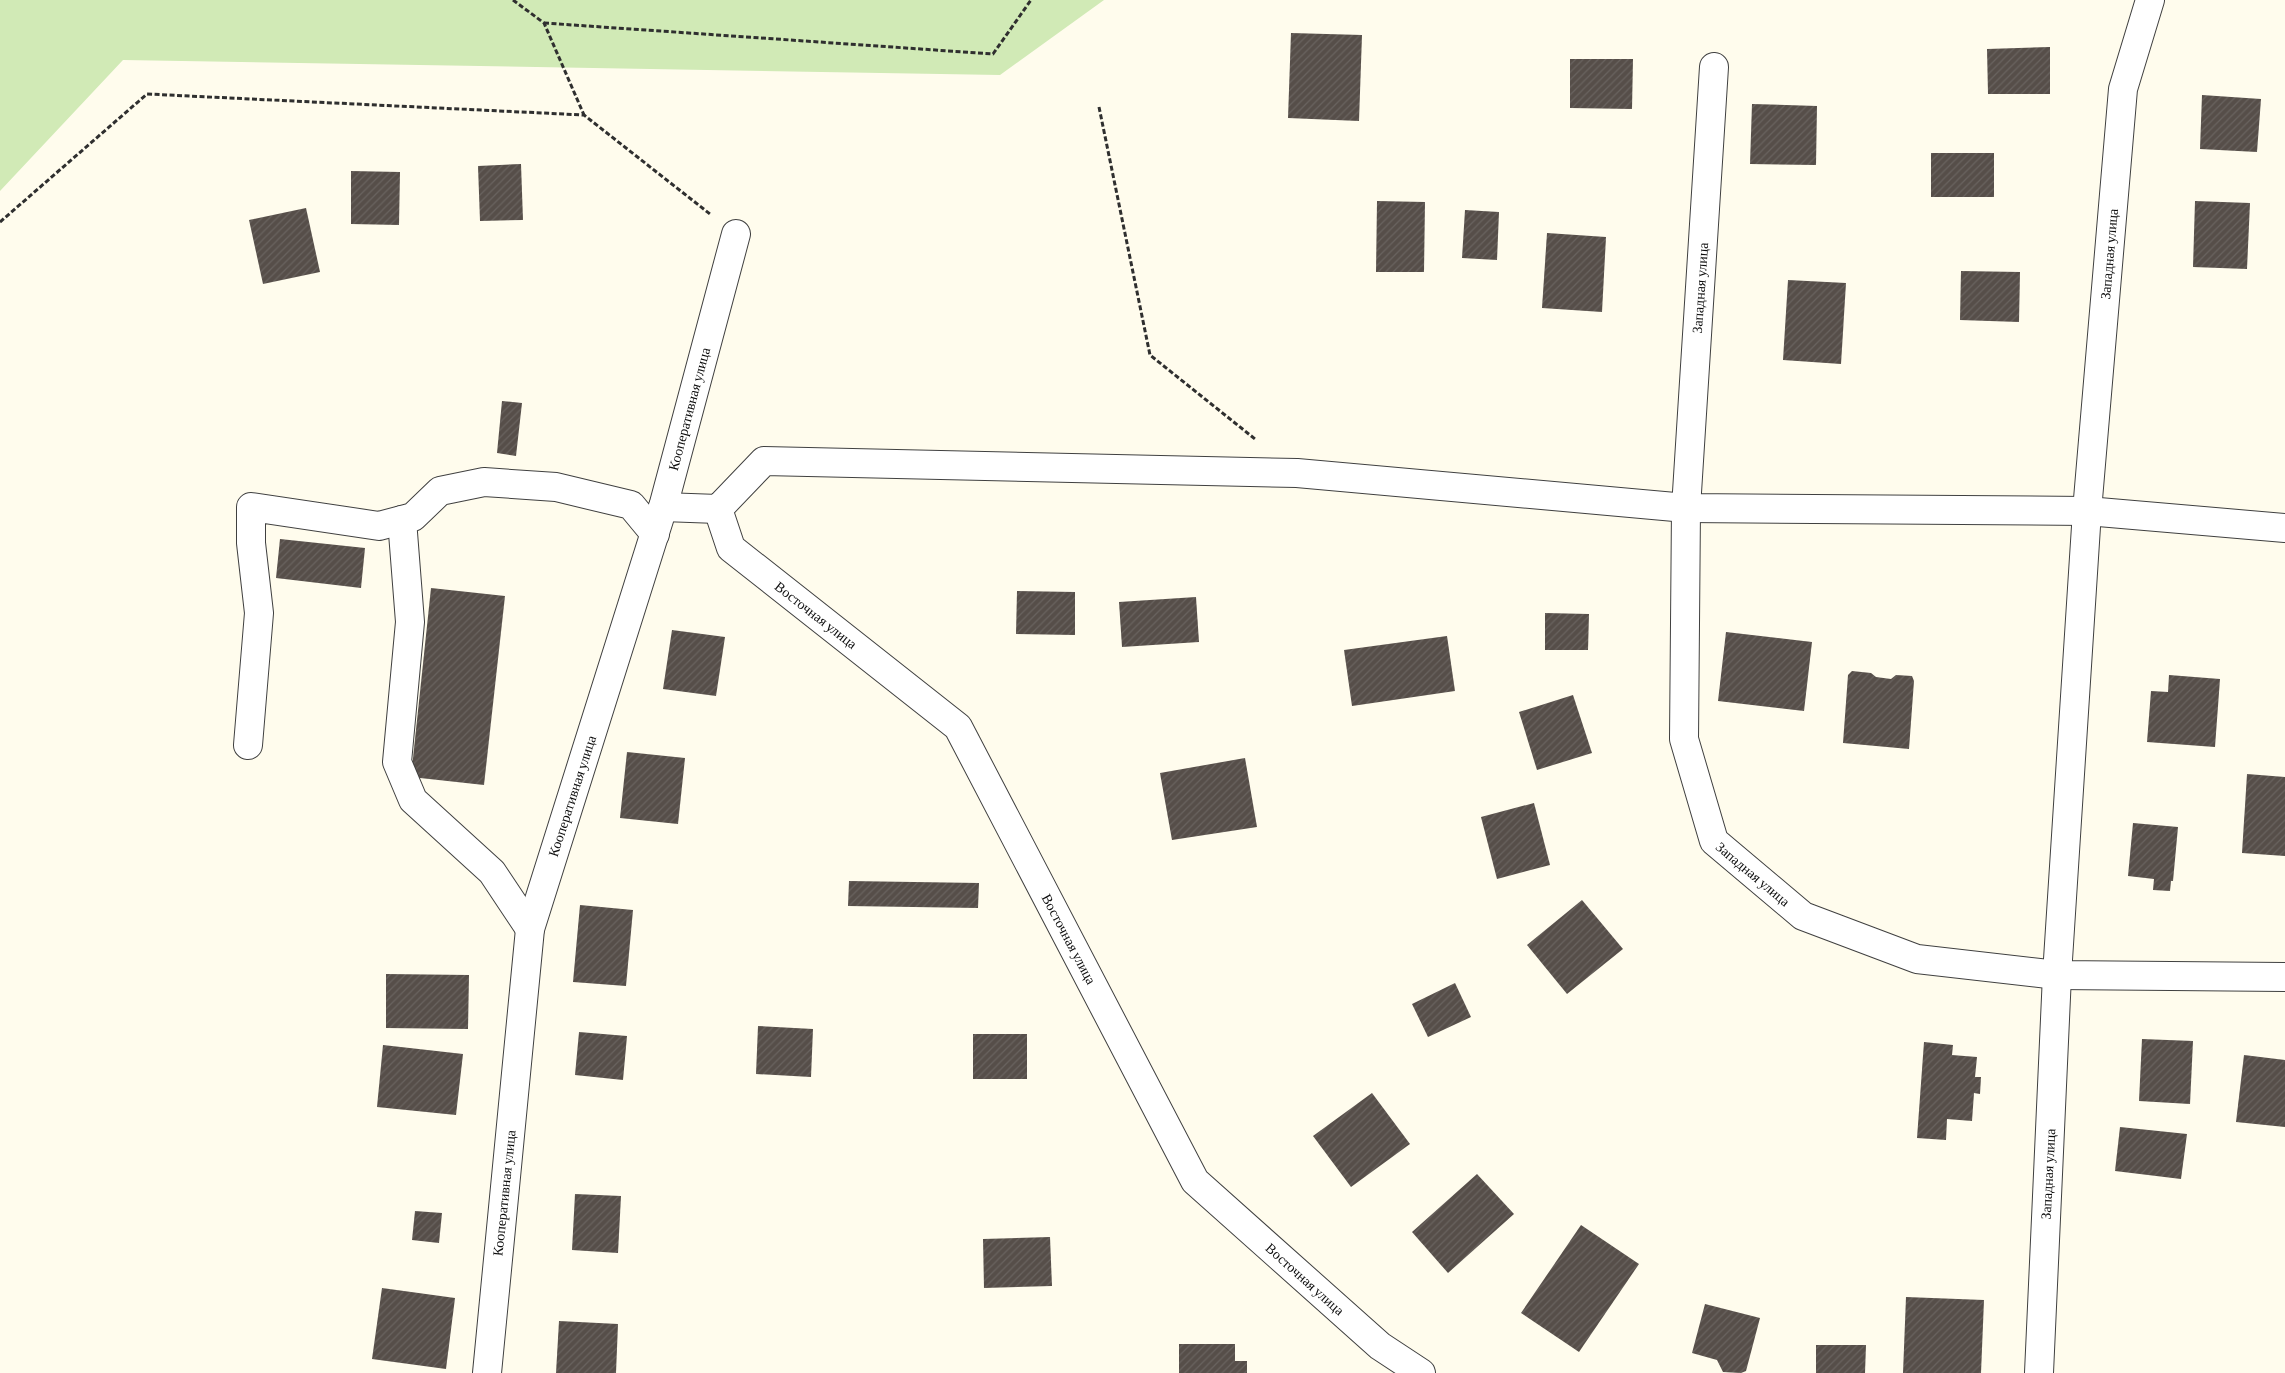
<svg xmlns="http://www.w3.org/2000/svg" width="2285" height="1373" font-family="'Crimson Pro',serif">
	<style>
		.grass { fill: #d1eab6 }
		.building { fill: url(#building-hatch) }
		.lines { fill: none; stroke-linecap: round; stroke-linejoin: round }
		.minor-casing { stroke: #404040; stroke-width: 30 }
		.path { stroke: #2f2f2f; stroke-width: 3; stroke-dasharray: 5 2.5; stroke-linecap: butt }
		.minor { stroke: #fff; stroke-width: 28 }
		.labels { text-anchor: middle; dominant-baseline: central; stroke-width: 5; stroke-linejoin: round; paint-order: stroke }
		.street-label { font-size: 14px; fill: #0d0d0d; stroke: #fff }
	</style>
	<defs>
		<pattern id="building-hatch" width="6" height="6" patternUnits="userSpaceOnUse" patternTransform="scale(1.25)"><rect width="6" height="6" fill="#564e49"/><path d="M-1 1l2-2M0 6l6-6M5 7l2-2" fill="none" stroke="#69635f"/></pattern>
	</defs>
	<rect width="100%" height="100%" fill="#fffced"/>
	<polygon class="grass" points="0,0 1104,0 1000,75 123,60 0,191"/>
	<g class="building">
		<polygon points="1291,33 1362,35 1359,121 1288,118"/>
		<polygon points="2050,47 2050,94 1988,94 1987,49"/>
		<polygon points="1570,59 1633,59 1632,109 1570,108"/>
		<polygon points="2202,95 2261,99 2257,152 2200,149"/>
		<polygon points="1752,104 1817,106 1816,165 1750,164"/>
		<rect x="1931" y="153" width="63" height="44"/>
		<polygon points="521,164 523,220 480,221 478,166"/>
		<polygon points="351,171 400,172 399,225 351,224"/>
		<polygon points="1377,201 1425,202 1424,272 1376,272"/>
		<polygon points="2195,201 2250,203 2247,269 2193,267"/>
		<polygon points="306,208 320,272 263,284 249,220"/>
		<polygon points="1465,210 1499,212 1497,260 1462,258"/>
		<polygon points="1547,233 1606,237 1602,312 1542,308"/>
		<polygon points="1961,271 2020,272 2019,322 1960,320"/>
		<polygon points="1788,280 1846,283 1841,364 1783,360"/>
		<polygon points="502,401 522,403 516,456 497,453"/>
		<polygon points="280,539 365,548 361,588 276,578"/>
		<polygon points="431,588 505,596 484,785 411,777"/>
		<polygon points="1017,591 1075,592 1075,635 1016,634"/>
		<polygon points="1196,597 1199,642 1122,647 1119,602"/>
		<polygon points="1545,613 1589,614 1588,650 1545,650"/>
		<polygon points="672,630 725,637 716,696 663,689"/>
		<polygon points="1726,632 1812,642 1804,711 1718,701"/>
		<polygon points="1447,636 1455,691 1352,706 1344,650"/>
		<polygon points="1852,671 1871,673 1876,677 1891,679 1896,675 1912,676 1914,681 1909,749 1843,743 1848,675"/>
		<polygon points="2169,675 2220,679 2215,747 2147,742 2151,691 2168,692"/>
		<polygon points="1573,695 1592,753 1537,770 1519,712"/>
		<polygon points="627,752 685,758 678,824 620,818"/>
		<polygon points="1245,758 1257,827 1172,840 1160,773"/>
		<polygon points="2247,774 2285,777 2285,856 2242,853"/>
		<polygon points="1534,803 1550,865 1497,879 1481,817"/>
		<polygon points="2133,823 2178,827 2173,881 2171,881 2170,891 2153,890 2154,879 2128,876"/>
		<polygon points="849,881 979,883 978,908 848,906"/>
		<polygon points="1582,900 1623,949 1567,994 1527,945"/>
		<polygon points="580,905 633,910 626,986 573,982"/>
		<polygon points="386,974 469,975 468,1029 386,1028"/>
		<polygon points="1455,983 1471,1017 1428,1037 1412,1004"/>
		<polygon points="758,1026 813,1029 811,1077 756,1074"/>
		<polygon points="579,1032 627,1036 623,1080 575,1075"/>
		<rect x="973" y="1034" width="54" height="45"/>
		<polygon points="2142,1039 2193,1041 2190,1104 2139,1101"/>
		<polygon points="1924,1042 1953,1045 1952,1055 1977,1057 1975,1077 1981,1077 1980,1094 1974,1093 1972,1121 1947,1119 1946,1140 1917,1138"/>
		<polygon points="383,1045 463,1054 456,1115 377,1107"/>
		<polygon points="2244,1055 2285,1060 2285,1127 2236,1122"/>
		<polygon points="1372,1093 1410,1144 1351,1187 1313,1136"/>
		<polygon points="2120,1127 2187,1134 2181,1179 2115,1171"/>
		<polygon points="1477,1174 1514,1214 1448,1273 1412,1232"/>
		<polygon points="575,1194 621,1196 618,1253 572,1250"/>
		<polygon points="415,1211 442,1213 439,1243 412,1240"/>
		<polygon points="1581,1225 1639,1264 1579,1352 1521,1313"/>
		<polygon points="1050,1237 1052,1286 984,1288 983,1239"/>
		<polygon points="382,1288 455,1298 446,1369 372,1359"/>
		<polygon points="1906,1297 1984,1300 1981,1373 1903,1373"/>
		<polygon points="1705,1304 1760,1318 1746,1371 1741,1373 1723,1372 1717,1360 1692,1353"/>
		<polygon points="559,1321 618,1324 616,1373 556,1373"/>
		<polygon points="1179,1344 1235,1344 1235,1361 1247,1361 1247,1373 1179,1373"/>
		<polygon points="1816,1345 1866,1345 1865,1373 1816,1373"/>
	</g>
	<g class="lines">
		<g class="minor-casing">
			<g id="minor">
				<polyline points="1714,67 1686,508 1684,739 1714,841 1803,916 1917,959 2057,975 2285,977"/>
				<polyline points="663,507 718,509 764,461 1297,473 1686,508 2087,511 2285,528"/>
				<polyline points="718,509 731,548 958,727 1195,1181 1380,1346 1421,1373"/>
				<polyline points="402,520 410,622 397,762 413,800 492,872 530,929"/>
				<polyline points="248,745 259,613 251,543 251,507 379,526 413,517 440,491 484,482 556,487 631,505 655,534"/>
				<polyline points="487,1373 530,929 663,507 736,234"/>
				<polyline points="2039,1373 2057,975 2087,511 2123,89 2150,0"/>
			</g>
		</g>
		<g class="path">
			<polyline points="513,0 544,23 584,115"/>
			<polyline points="544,23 993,54 1031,0"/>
			<polyline points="1099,107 1150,355 1255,439"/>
			<polyline points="0,222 147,94 584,115 710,214"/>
		</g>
		<use href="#minor" class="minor"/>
	</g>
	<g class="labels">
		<g class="street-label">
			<text transform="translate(2109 254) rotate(-85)">Западная улица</text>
			<text transform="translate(1700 288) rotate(-86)">Западная улица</text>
			<text transform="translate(689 409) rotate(-75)">Кооперативная улица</text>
			<text transform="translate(816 615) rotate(38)">Восточная улица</text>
			<text transform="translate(572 796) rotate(-72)">Кооперативная улица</text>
			<text transform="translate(1753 874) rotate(40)">Западная улица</text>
			<text transform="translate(1069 939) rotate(62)">Восточная улица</text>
			<text transform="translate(2048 1174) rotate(-87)">Западная улица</text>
			<text transform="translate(504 1193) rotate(-84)">Кооперативная улица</text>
			<text transform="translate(1305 1279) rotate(42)">Восточная улица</text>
		</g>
	</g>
</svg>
